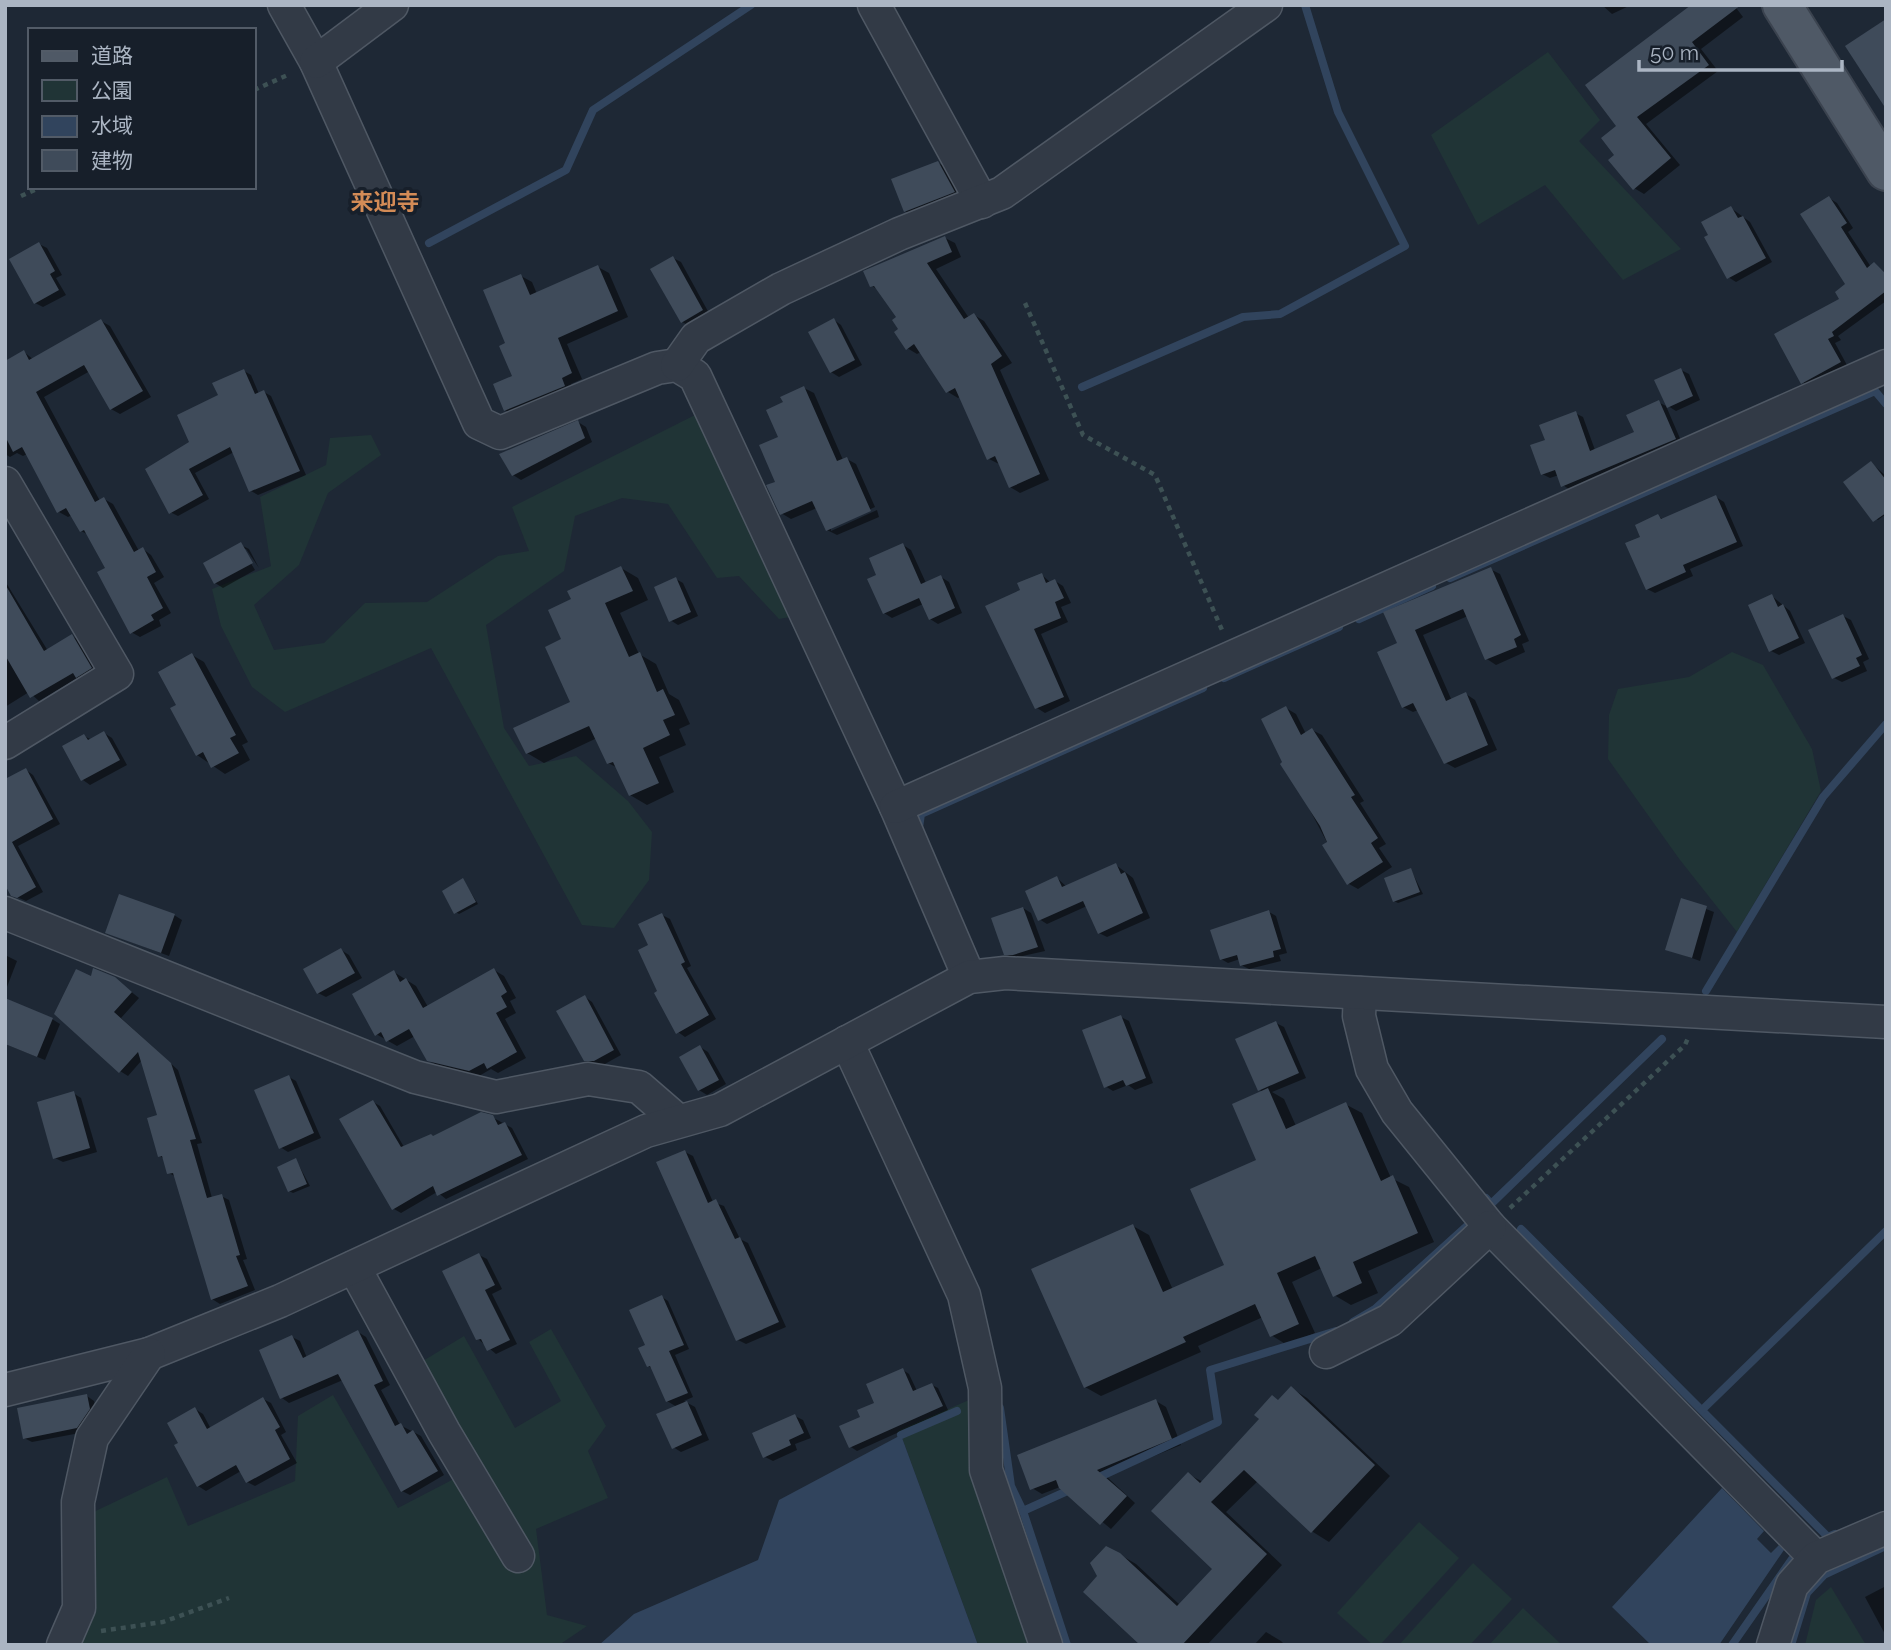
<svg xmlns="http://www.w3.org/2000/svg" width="1891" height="1650" font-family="Raleway,'Noto Sans JP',sans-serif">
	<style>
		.green { fill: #203436 }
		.water { fill: #31445d }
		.shadow { fill: #0007 }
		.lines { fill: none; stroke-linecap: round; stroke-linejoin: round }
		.stream { stroke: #31445d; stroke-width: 8 }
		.building { fill: #3f4b5a }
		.minor-casing { stroke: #4f5864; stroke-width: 35 }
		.major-casing { stroke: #3b434f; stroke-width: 42 }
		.path { stroke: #3d5154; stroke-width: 4.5; stroke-dasharray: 5 5; stroke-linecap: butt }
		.minor { stroke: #323a46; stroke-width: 32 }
		.major { stroke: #4f5966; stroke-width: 38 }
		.labels { text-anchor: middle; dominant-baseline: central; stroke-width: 7; stroke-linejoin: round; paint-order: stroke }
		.neighbourhood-label { font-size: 23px; font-weight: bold; fill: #d38b56; stroke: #171f2a }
	</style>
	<rect width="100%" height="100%" fill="#1e2835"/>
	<g class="green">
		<polygon points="1548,52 1600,120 1579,141 1681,249 1623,280 1545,185 1478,225 1431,135"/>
		<polygon points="701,412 796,616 779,619 739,576 717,578 668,504 622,498 575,516 564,571 486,625 504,728 529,766 576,756 628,801 652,832 649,880 614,928 582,925 431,648 285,712 252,687 221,626 212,589 271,566 260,497 326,465 330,438 371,435 381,455 328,493 299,565 254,605 274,650 324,643 365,603 427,602 498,556 529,551 512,507"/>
		<polygon points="1732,652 1763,665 1812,749 1821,791 1737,932 1680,860 1608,759 1609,715 1618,689 1689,677"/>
		<polygon points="551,1329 606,1426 588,1451 608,1498 536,1529 547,1615 587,1626 559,1645 56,1645 83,1517 167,1477 188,1526 295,1481 298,1416 333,1395 398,1508 473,1469 418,1364 464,1336 515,1428 561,1401 529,1342"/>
		<polygon points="969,1400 976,1479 1009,1487 1063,1645 978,1645 901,1435 897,1431"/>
		<polygon points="1419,1522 1459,1558 1380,1645 1373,1645 1337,1613"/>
		<polygon points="1473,1563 1512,1599 1470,1645 1399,1645"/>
		<polygon points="1831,1587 1866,1645 1805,1645 1816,1600"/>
		<polygon points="1523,1608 1561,1644 1561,1645 1489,1645"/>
	</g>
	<g class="water">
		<polygon points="901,1435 978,1645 599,1645 634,1614 758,1560 779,1500"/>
		<polygon points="1722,1488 1764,1531 1757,1539 1771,1553 1779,1545 1784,1550 1719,1645 1651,1645 1612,1607"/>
	</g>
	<g class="shadow">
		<polygon points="1602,5 1631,5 1612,14"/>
		<polygon points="1734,5 1743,17 1701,49 1718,71 1646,124 1680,165 1644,194 1634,188 1617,155 1619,126 1588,85"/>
		<polygon points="938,163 946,167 962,196 913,216 905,211"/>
		<polygon points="1829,198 1837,203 1853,228 1848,232 1871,267 1875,264 1886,274 1886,301 1838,336 1841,340 1835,343 1848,367 1810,387 1803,382 1847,285"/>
		<polygon points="1731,208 1750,222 1772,262 1736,282 1728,277"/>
		<polygon points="945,238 955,243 961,257 936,269 969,318 974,315 984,321 1012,363 1000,370 1049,480 1020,493 1010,487 999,464 989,459 961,396 958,398 948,392 921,352 917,354 907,348 898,318 880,291 872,286"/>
		<polygon points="39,244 47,248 62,275 56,278 66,295 43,307 35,303"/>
		<polygon points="673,258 681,262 710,315 690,326 682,322"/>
		<polygon points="598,267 609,273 628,317 567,344 582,379 571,384 574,392 516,416 505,410 514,377 507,344 521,276 532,282 537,294"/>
		<polygon points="834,320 841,325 862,365 839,377 831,372"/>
		<polygon points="101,321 110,326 151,397 120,414 111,409 90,371 44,397 100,501 104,499 113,504 139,551 143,549 151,555 164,577 154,583 171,613 159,620 161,626 140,637 131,632 107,569 89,535 81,531 72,515 68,517 59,512 27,454 23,456 17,453 10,457 5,454 5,419 24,352 34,360"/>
		<polygon points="1681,370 1689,374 1700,400 1676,411 1668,406"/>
		<polygon points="244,371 251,375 259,394 264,392 271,396 306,475 258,495 251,491 234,452 195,473 209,499 178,516 170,512 192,443 220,396"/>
		<polygon points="804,388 814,393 843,460 847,459 856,464 875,507 831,527 831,531 877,510 879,517 837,535 827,530 817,508 791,519 781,513 777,482 785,403"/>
		<polygon points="1658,402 1666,406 1682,443 1570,490 1563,485 1559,475 1550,478 1542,474 1547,441 1575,413 1583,417 1595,450 1636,433"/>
		<polygon points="578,422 586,427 592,442 521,480 513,475"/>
		<polygon points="1871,463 1886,476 1886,514 1878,520 1871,515"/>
		<polygon points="1716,497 1724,502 1743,546 1690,569 1693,576 1655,593 1647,589 1642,538 1658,516 1664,520"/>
		<polygon points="241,545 249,549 259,568 246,549 242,549 255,570 223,588 215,583"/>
		<polygon points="903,545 911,550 926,583 941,577 949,582 962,613 938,624 930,619 923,604 892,618 884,613 878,576"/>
		<polygon points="621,568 638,578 648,600 620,613 639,654 656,664 669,694 679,700 690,724 679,729 686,745 659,757 674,792 647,805 630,795 618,768 608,763 597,738 544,763 527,753 572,703 563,640 573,600"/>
		<polygon points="1490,569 1500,574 1529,641 1522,644 1525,652 1496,665 1487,659 1468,616 1423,635 1452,701 1466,694 1475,700 1497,750 1455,768 1446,763 1418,710 1413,712 1403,707 1399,644 1386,613"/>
		<polygon points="1042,575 1051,583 1055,581 1063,586 1071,603 1061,607 1068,622 1041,634 1070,701 1045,713 1037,708 1022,591"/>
		<polygon points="676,579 683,583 698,616 678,625 670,620"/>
		<polygon points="5,581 48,651 72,636 80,641 99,672 85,681 79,677 39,701 29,692 5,707"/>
		<polygon points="1772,596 1790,611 1805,643 1779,655 1771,651"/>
		<polygon points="1843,616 1851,620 1869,659 1863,662 1867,671 1842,682 1834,678"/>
		<polygon points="192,655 204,662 248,742 242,745 250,760 225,774 197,755 178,706"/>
		<polygon points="1286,708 1296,714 1306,734 1312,730 1322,735 1364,801 1360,803 1386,844 1379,848 1392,867 1358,889 1349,884 1285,763"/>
		<polygon points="104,733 112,738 127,765 90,785 83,780 84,736 92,740"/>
		<polygon points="26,770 33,775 60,824 18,846 43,892 26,901 12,895 5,885 5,781"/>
		<polygon points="1116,865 1133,878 1150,918 1107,937 1099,933 1087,906 1047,924 1039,919 1057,878 1067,887"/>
		<polygon points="1411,870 1423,894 1398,903 1394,901"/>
		<polygon points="463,880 478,904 459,914 456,912"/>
		<polygon points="1682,900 1714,912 1700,961 1667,949"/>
		<polygon points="1023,908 1031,913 1045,951 1014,958 1005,954"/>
		<polygon points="1269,912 1276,916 1287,953 1279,955 1281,961 1249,969 1241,965 1240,959 1228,963 1221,959"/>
		<polygon points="174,915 182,920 169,956 107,933"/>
		<polygon points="662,915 670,919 691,966 687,968 716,1019 685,1037 678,1032 660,992 650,946"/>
		<polygon points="341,950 349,955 362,978 326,997 318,993"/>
		<polygon points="5,955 17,961 5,992"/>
		<polygon points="494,970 504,976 516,998 510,1001 516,1013 505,1019 526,1058 498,1073 491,1069 479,1076 438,1066 428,1060 415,1036 397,1046 376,1034 394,972 416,986 428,1007"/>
		<polygon points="92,978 114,978 139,998 121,1018 178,1070 202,1143 197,1144 212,1198 221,1196 229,1200 247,1259 243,1260 255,1290 220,1304 212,1299 176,1177 169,1173 164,1159 160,1156 159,1117 142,1060 128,1076 120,1071"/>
		<polygon points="585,997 592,1002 621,1055 603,1065 585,1060"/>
		<polygon points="1121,1017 1129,1021 1153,1083 1135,1090 1128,1085 1113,1091 1105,1086"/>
		<polygon points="52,1019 60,1024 45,1060 5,1044"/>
		<polygon points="1276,1023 1284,1027 1306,1078 1272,1092 1284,1099 1296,1126 1345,1104 1362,1113 1391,1178 1409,1187 1434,1242 1368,1271 1378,1293 1351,1305 1334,1295 1322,1268 1292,1282 1315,1333 1287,1345 1271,1335 1263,1317 1198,1346 1201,1352 1101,1396 1085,1387 1133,1226 1149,1235 1173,1290 1226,1266 1258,1161 1263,1092 1260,1090"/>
		<polygon points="700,1047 708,1052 726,1084 707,1095 699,1090"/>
		<polygon points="289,1077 296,1081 321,1138 288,1152 280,1147"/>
		<polygon points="73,1093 81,1098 97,1152 63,1162 55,1158"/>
		<polygon points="373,1102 380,1106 404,1147 492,1117 512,1128 528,1159 446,1199 437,1192 401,1213 394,1209"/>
		<polygon points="685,1152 693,1156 713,1202 724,1206 740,1239 748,1243 786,1327 746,1344 738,1340"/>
		<polygon points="296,1160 310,1186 293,1193 289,1191"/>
		<polygon points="479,1255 487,1259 502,1289 492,1294 517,1344 496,1354 478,1339"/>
		<polygon points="662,1297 668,1301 689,1349 675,1355 693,1397 684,1401 695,1407 709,1440 681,1452 673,1447 677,1407 667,1401 653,1369 648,1366 647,1346"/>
		<polygon points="358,1332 366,1337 390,1385 381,1390 400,1425 421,1436 444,1475 410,1495 402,1491 343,1380 289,1403 282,1398 292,1337 300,1341 307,1358"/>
		<polygon points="903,1370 909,1374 917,1391 932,1385 938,1388 948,1410 857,1451 851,1447 862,1418"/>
		<polygon points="1291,1388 1307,1398 1390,1476 1329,1542 1313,1532 1258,1481 1226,1512 1282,1565 1207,1645 1142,1645 1119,1554 1136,1564 1180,1605 1214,1569 1188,1474 1203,1482"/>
		<polygon points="87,1396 94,1401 97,1414 85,1432 32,1442 24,1438"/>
		<polygon points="263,1399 271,1403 286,1432 281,1435 297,1463 255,1486 247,1482 241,1471 206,1491 198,1486 180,1444 195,1409 203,1414 211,1429"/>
		<polygon points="1156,1401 1166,1407 1181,1445 1106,1476 1135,1503 1111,1529 1060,1487 1042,1494 1032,1488"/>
		<polygon points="795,1416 803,1420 811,1438 795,1444 797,1450 773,1461 765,1457"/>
		<polygon points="1886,1586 1886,1636 1865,1597"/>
		<polygon points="1266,1632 1281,1641 1285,1645 1254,1645"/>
	</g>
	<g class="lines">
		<g class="stream">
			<polyline points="429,243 566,170 593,110 751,5"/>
			<polyline points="1082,387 1243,317 1280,314 1405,246 1338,112 1305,5"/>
			<polyline points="1450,578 1875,391 1886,404"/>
			<polyline points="1359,619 1432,586"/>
			<polyline points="1224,678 1339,627"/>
			<polyline points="919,828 921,814 1203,688"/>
			<polyline points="1706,991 1823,797 1886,724"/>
			<polyline points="1486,1198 1491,1204 1662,1039"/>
			<polyline points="1521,1229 1828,1537 1835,1534"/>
			<polyline points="1353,1322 1375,1309 1468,1225"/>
			<polyline points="1000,1408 1011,1486 1023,1511 1074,1488"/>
			<polyline points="1702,1410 1886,1231"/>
			<polyline points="901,1435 957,1411"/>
			<polyline points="1095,1479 1218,1422 1210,1370 1336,1331"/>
			<polyline points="1023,1511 1067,1645"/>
			<polyline points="1732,1645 1792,1559"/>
			<polyline points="1791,1645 1807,1593 1824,1575 1886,1546"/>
		</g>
	</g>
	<g class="building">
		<polygon points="1691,5 1741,5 1692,42 1709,65 1637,117 1671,158 1633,190 1608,160 1614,155 1601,138 1616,126 1585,85"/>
		<polygon points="1886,19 1886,109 1845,46"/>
		<polygon points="938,161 955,192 904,212 891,179"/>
		<polygon points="1829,196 1847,223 1841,227 1867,268 1874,262 1886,274 1886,291 1832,332 1834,336 1828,339 1841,362 1801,384 1774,334 1839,299 1835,292 1845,284 1800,214"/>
		<polygon points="1731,206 1738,218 1743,216 1766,258 1727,279 1704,237 1708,235 1701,222"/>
		<polygon points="945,236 952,252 927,263 964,319 974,313 1002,356 991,364 1040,474 1009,488 995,456 987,460 955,388 946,393 914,344 906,350 894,332 898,329 892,320 896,317 874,286 870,287 863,271"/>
		<polygon points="39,242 55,271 50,274 59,290 34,304 9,259"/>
		<polygon points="673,256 703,310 681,323 650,269"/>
		<polygon points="598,265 618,311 558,338 572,373 562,378 565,386 504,411 493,384 512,376 499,346 505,343 483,290 521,274 530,295"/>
		<polygon points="834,318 855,360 830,373 808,332"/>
		<polygon points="101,319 143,391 110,410 84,365 36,392 95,502 104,497 134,552 143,547 156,572 147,577 163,608 151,615 154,620 130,634 97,572 105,568 84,530 80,532 66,508 57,513 22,447 13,452 5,436 5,361 24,350 29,360"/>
		<polygon points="1681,368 1693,396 1667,408 1654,380"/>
		<polygon points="244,369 255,394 264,390 300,471 249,492 230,447 189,469 203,495 169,514 145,469 189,442 177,415 218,395 212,383"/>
		<polygon points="804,386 837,461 847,457 871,511 826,531 812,501 780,515 766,485 775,482 759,445 778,437 766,410 783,402 780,397"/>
		<polygon points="1659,400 1676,439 1561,487 1555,470 1541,475 1530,445 1545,440 1539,425 1576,411 1590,451 1634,432 1626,415"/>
		<polygon points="578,420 585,438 512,476 499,454"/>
		<polygon points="1871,461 1886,480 1886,513 1873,522 1843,482"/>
		<polygon points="1716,495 1737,542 1683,565 1686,572 1646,590 1625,543 1640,537 1635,525 1658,514 1661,519"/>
		<polygon points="241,542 253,563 214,584 203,563"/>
		<polygon points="903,543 921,584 941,575 955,608 929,620 919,598 883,614 867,579 876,575 869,558"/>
		<polygon points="621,566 633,591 605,603 629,657 640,652 657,692 663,689 675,715 663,720 670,735 643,748 659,783 629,796 613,762 607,764 589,726 526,754 513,728 570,702 545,647 561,639 548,610 571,599 567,591"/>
		<polygon points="1491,567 1521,635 1514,639 1517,647 1485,660 1463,609 1415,630 1446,701 1466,692 1488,745 1444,764 1413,703 1402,708 1377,652 1397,643 1383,612"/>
		<polygon points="1042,573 1046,583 1055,579 1064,598 1055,602 1061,618 1034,629 1064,697 1035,709 985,606 1020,590 1017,583"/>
		<polygon points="676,577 691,612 669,622 654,587"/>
		<polygon points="5,584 44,651 72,634 92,668 76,678 73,673 30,698 5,655"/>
		<polygon points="1772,594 1778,607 1783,604 1799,638 1769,652 1748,605"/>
		<polygon points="1843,614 1862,655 1856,658 1860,666 1832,679 1808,630"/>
		<polygon points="192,653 236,735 230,738 239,753 211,768 203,752 196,756 170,708 176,705 158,672"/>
		<polygon points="1286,706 1301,735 1312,728 1355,795 1351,797 1378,838 1371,843 1383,862 1347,885 1322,845 1327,842 1320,826 1280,764 1282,762 1261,719"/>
		<polygon points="104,731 120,760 81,781 62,746 84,734 88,740"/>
		<polygon points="26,768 53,819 12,842 36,887 17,898 11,896 5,885 5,779"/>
		<polygon points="1116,863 1121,874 1125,872 1143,913 1098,934 1083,901 1038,921 1025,891 1057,876 1062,887"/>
		<polygon points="1411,868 1420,892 1393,902 1384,878"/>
		<polygon points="463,878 476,902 454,914 442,891"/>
		<polygon points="119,894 175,914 161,953 105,933"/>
		<polygon points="1681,898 1707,906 1692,958 1665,950"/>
		<polygon points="1023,907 1038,947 1013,955 1004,955 991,918"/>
		<polygon points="1269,910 1281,949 1273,951 1274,957 1240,966 1237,955 1220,960 1210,930"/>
		<polygon points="662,913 685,962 681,964 709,1015 676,1034 654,993 657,991 638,950 648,945 638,924"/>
		<polygon points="341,948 355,973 317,994 303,969"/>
		<polygon points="93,968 115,977 132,992 114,1012 171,1063 196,1139 190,1140 207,1198 222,1194 240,1255 236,1256 248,1286 211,1300 173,1173 167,1174 162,1156 158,1157 147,1118 157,1115 138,1052 119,1073 54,1014 76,969 91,976"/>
		<polygon points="494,968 507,992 501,996 507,1007 496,1013 517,1052 487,1069 484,1063 469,1071 427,1061 409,1029 386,1042 381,1032 375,1036 352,994 394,970 400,982 406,978 423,1008"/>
		<polygon points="585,995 614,1050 594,1061 584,1061 556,1011"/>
		<polygon points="5,998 53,1018 37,1057 5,1044"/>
		<polygon points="1121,1015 1146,1078 1126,1086 1123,1080 1104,1088 1082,1030"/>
		<polygon points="1276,1021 1299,1073 1258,1091 1235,1039"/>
		<polygon points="700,1045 719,1080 698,1091 679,1057"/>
		<polygon points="289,1075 314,1133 279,1149 254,1090"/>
		<polygon points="1268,1088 1286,1129 1346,1102 1381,1181 1393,1175 1418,1233 1353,1262 1362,1283 1333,1297 1315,1256 1277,1273 1299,1324 1270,1337 1255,1304 1183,1337 1186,1342 1084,1388 1031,1269 1133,1224 1163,1292 1224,1265 1190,1189 1256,1160 1232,1104"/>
		<polygon points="74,1091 90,1148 53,1159 37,1102"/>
		<polygon points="373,1100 401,1147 431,1134 433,1136 481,1112 493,1115 498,1125 505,1122 522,1155 437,1196 433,1186 392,1210 339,1119"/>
		<polygon points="685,1150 708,1203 716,1199 735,1239 740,1237 779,1322 736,1341 656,1162"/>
		<polygon points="296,1158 307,1184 288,1192 277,1167"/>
		<polygon points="479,1253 495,1285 485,1290 510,1340 487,1351 481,1339 476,1340 442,1271"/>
		<polygon points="662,1295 684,1345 669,1351 688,1393 666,1402 650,1366 647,1367 638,1348 645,1345 629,1310"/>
		<polygon points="358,1330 383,1381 374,1385 395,1426 401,1423 407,1434 413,1430 438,1471 401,1492 338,1374 280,1399 259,1350 292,1335 303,1358"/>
		<polygon points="903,1368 913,1391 932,1383 943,1406 849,1448 839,1426 860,1417 857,1410 874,1403 866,1384"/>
		<polygon points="1291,1386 1375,1465 1311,1533 1244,1470 1211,1502 1267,1554 1182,1645 1140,1645 1083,1592 1097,1576 1090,1563 1106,1546 1120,1553 1177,1606 1212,1569 1151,1511 1188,1472 1200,1483 1259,1419 1254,1415 1272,1395 1278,1400"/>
		<polygon points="87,1394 90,1409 77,1428 23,1439 17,1408"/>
		<polygon points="263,1397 280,1427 275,1430 290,1459 246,1483 236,1465 197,1487 174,1445 178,1443 167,1423 195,1407 207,1429"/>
		<polygon points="1156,1399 1172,1439 1097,1470 1127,1496 1100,1525 1059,1488 1056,1480 1030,1490 1017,1455"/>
		<polygon points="687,1401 702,1435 672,1449 656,1414"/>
		<polygon points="795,1414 804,1433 789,1440 791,1445 763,1458 752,1433"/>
	</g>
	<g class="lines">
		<g class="minor-casing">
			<g id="minor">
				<polyline points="284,5 316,62 479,423 500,433 657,368 677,365 695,376 896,807 969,977"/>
				<polyline points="874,5 982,202"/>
				<polyline points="316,62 392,5"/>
				<polyline points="677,365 696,338 781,289 899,234 1002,193 1266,5"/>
				<polyline points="5,483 117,674 5,743"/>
				<polyline points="896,807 1886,366"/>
				<polyline points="5,913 415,1077 496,1097 588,1079 639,1087 677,1120"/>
				<polyline points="1360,993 1359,1016 1372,1069 1397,1112 1490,1227 1816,1558"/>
				<polyline points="847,1042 964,1295 985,1388 986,1470 1046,1645"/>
				<polyline points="354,1267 444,1432 518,1556"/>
				<polyline points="1326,1352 1390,1320 1490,1227"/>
				<polyline points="5,1390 149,1354 280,1301 646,1131 720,1110 969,977 1005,973 1886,1022"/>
				<polyline points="63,1645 79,1608 78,1502 92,1438 149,1354"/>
				<polyline points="1773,1645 1792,1585 1816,1558 1886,1528"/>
			</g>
		</g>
		<g class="major-casing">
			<polyline id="major" points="1782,5 1886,171"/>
		</g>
		<g class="path">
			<polyline points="254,90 290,74"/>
			<polyline points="21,196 41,187"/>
			<polyline points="1025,303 1083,435 1155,475 1222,630"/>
			<polyline points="1510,1208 1685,1045 1688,1038"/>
			<polyline points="101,1631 163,1622 229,1598"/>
		</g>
		<use href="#minor" class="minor"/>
		<use href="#major" class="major"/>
	</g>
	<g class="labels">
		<g class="neighbourhood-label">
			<text x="385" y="201">来迎寺</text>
		</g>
	</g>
	<rect width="1891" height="1650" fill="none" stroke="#abb5c3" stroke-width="14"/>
	<rect x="28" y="28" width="228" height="161" fill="#171f2a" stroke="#525b67" stroke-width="2"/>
	<rect x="42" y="51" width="35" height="10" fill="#4f5966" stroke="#525b67" stroke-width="2"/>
	<text x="91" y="63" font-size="21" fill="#abb5c3">道路</text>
	<rect x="42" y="80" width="35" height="21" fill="#203436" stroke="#525b67" stroke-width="2"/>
	<text x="91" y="98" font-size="21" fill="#abb5c3">公園</text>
	<rect x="42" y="116" width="35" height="21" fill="#31445d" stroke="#525b67" stroke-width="2"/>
	<text x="91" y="133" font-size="21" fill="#abb5c3">水域</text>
	<rect x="42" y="150" width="35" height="21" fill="#3f4b5a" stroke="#525b67" stroke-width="2"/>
	<text x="91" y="168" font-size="21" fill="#abb5c3">建物</text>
	<path d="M1639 60v10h203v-10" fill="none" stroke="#abb5c3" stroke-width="3.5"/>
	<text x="1650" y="60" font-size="21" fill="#abb5c3" stroke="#171f2a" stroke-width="5" paint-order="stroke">50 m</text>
</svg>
